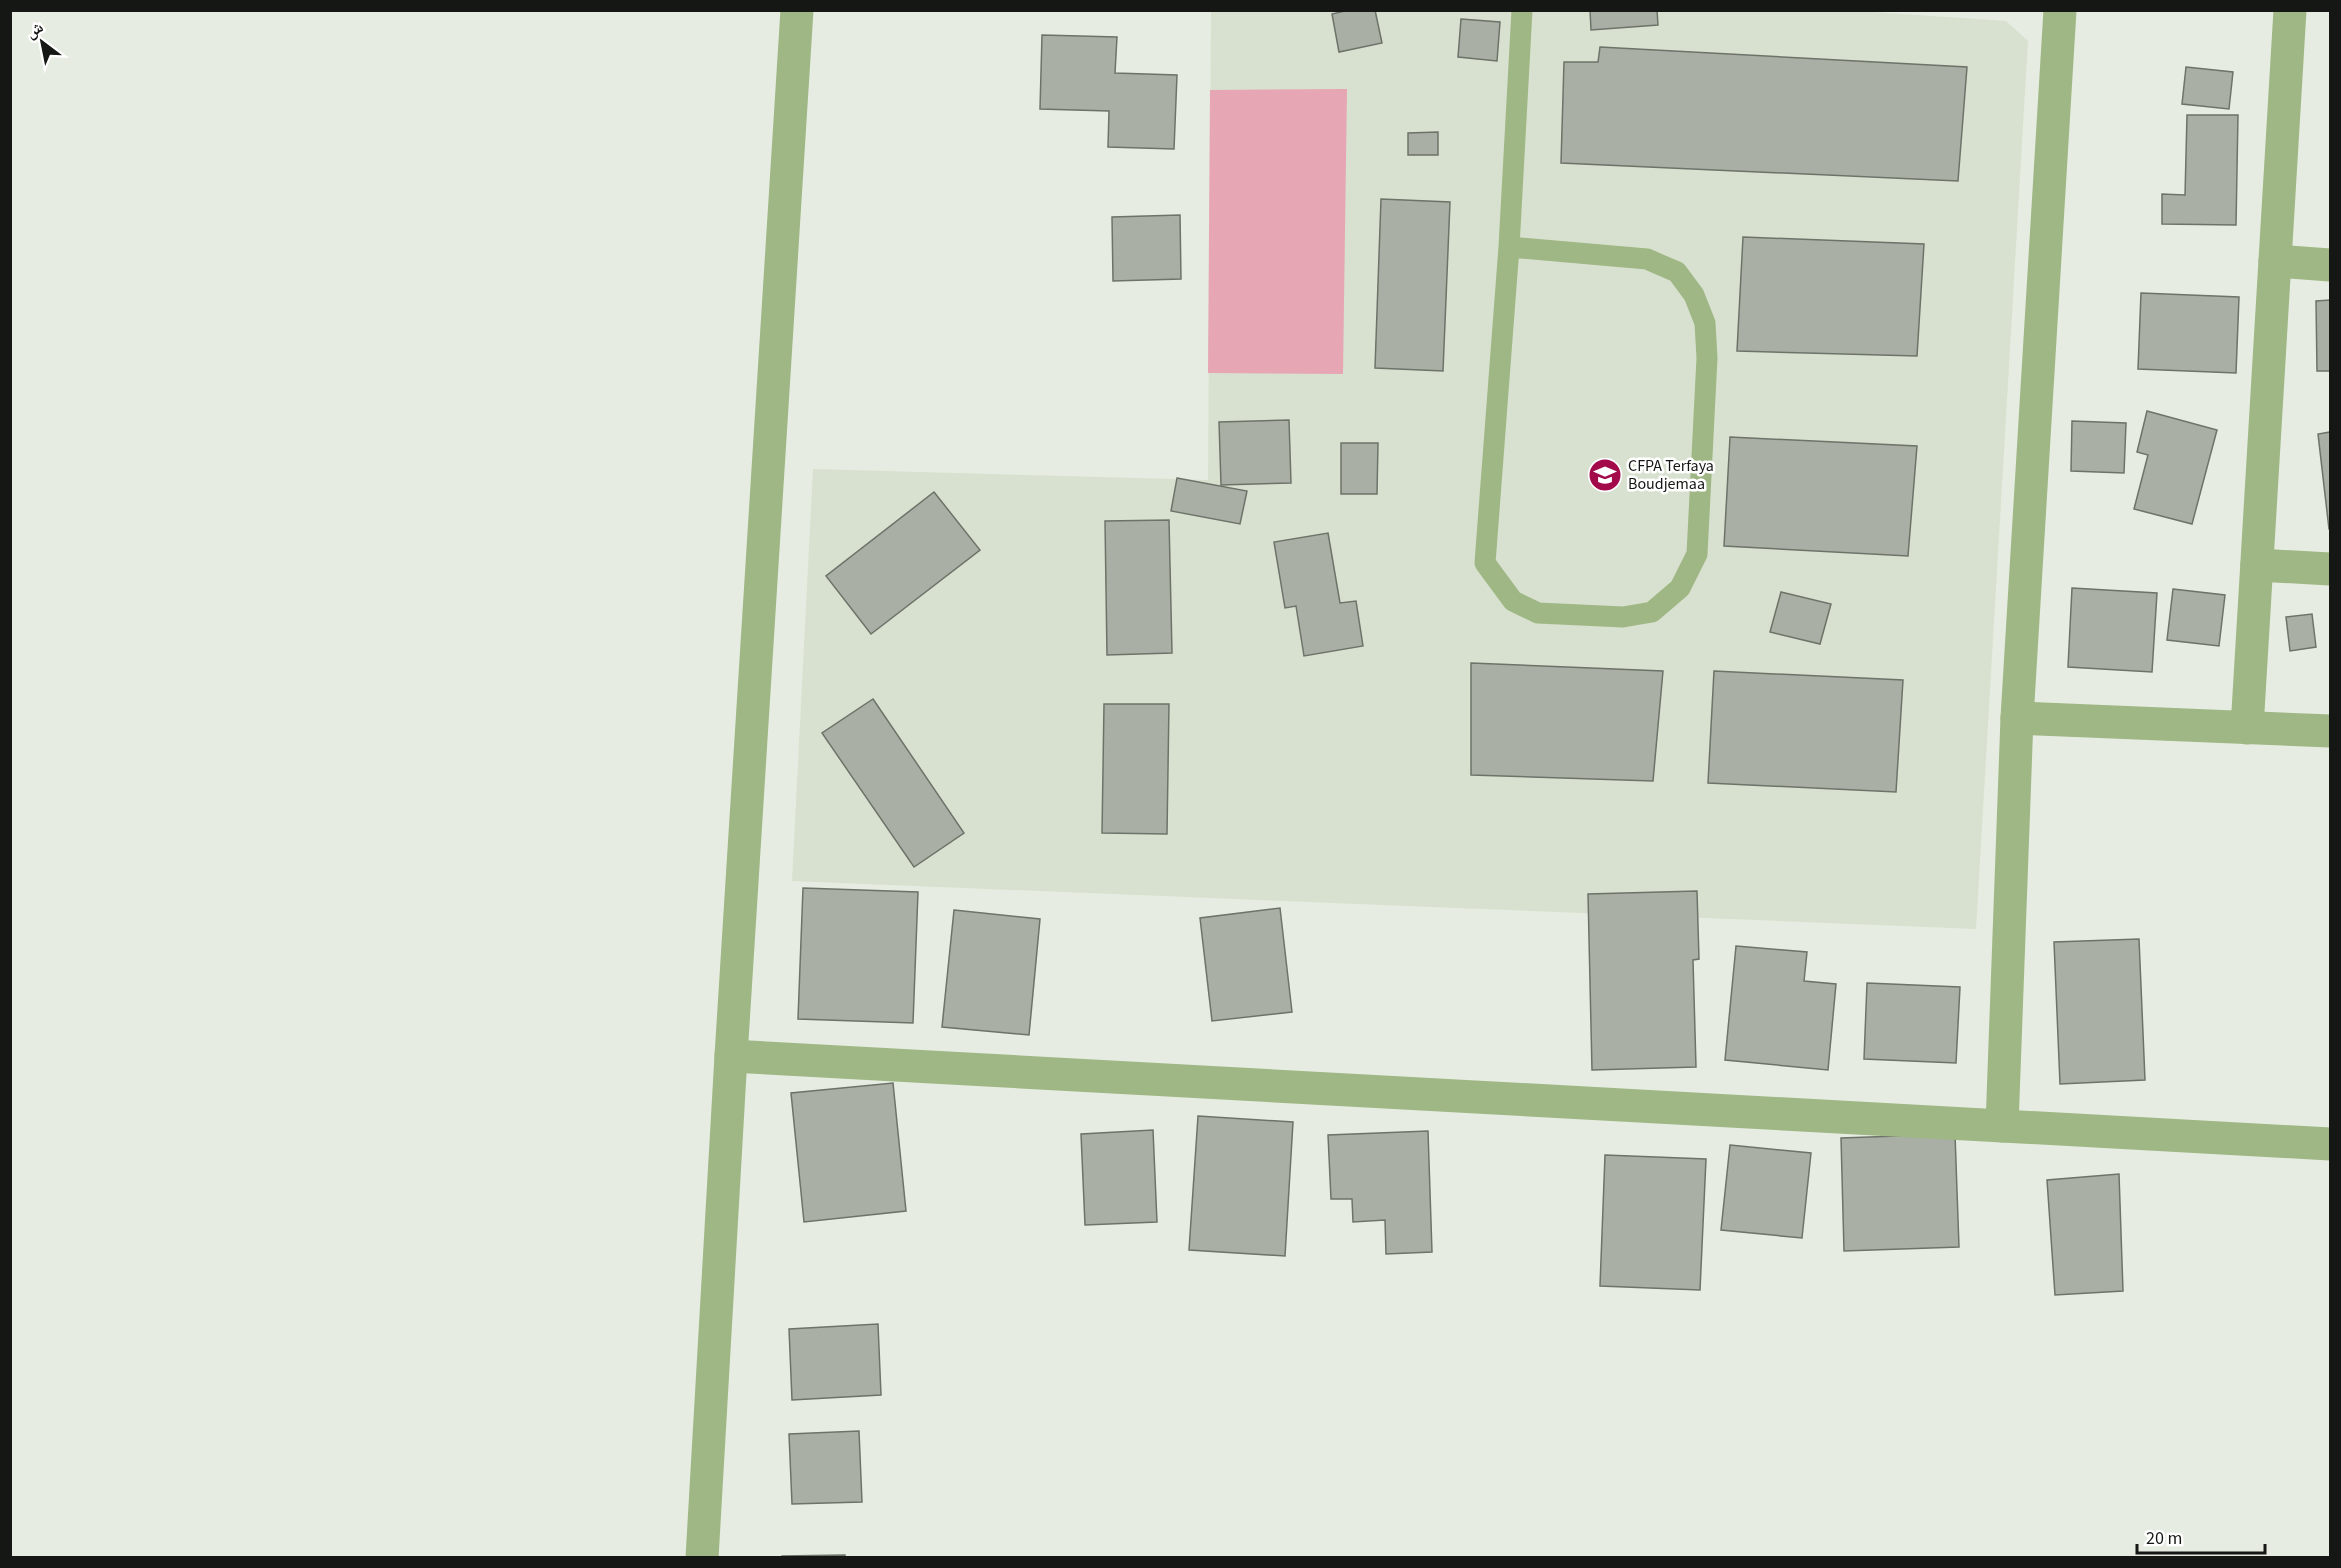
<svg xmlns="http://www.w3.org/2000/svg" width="2341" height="1568" font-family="'Source Sans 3','Noto Naskh Arabic',sans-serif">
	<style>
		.built { fill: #d8e1cf }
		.green { fill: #e6a6b3 }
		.building { fill: #a9afa4; stroke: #6e736a; stroke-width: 1.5 }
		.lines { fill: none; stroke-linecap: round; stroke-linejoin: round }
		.service { stroke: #9eb784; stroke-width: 21 }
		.minor { stroke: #9eb784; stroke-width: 33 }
		.labels { text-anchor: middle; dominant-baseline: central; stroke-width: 5; stroke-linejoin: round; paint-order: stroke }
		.poi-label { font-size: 16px; fill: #151714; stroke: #fff; text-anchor: start }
	</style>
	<rect width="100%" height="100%" fill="#e6ece1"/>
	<polygon class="built" points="1211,11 1858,11 2006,21 2028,41 1976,929 792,881 813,469 1208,480"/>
	<polygon class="green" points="1347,89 1343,374 1208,373 1210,90"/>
	<g class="building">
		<polygon points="1349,10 1375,10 1382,43 1339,52 1332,14"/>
		<polygon points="1590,10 1657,10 1658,25 1591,30"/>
		<polygon points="1461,19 1500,22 1497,61 1458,57"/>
		<polygon points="1042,35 1117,37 1115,73 1177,75 1174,149 1108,147 1109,111 1040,109"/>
		<polygon points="1600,47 1967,67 1958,181 1561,163 1564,62 1598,62"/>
		<polygon points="2186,67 2233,72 2229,109 2182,104"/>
		<polygon points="2187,115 2238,115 2236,225 2162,224 2162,194 2185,195"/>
		<polygon points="1438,132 1438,155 1408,155 1408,133"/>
		<polygon points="1381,199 1450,202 1443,371 1375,368"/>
		<polygon points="1180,215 1181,279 1113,281 1112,217"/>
		<polygon points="1743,237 1924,244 1917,356 1737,351"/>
		<polygon points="2141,293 2239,297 2236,373 2138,369"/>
		<polygon points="2330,300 2330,371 2317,371 2316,301"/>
		<polygon points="2147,411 2217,430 2192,524 2134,509 2148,455 2137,452"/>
		<polygon points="1289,420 1291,483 1221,485 1219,422"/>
		<polygon points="2072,421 2126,423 2124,473 2071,471"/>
		<polygon points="2330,432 2330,529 2329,529 2318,434"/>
		<polygon points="1730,437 1917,446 1908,556 1724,546"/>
		<polygon points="1341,443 1378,443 1377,494 1341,494"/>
		<polygon points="1177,478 1247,491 1240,524 1171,511"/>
		<polygon points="934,492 980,550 871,634 826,576"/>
		<polygon points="1169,520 1172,653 1107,655 1105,521"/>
		<polygon points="1328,533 1340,603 1356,601 1363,646 1304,656 1296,606 1285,608 1274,542"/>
		<polygon points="2072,588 2157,593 2152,672 2068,667"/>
		<polygon points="2173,589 2225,595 2219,646 2167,640"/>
		<polygon points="1781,592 1831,604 1820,644 1770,632"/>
		<polygon points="2312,614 2316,647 2290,651 2286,617"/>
		<polygon points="1471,663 1663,671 1653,781 1471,775"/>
		<polygon points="1714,671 1903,680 1896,792 1708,783"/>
		<polygon points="873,699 964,833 914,867 822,733"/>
		<polygon points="1104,704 1169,704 1167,834 1102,833"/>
		<polygon points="803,888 918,892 913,1023 798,1019"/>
		<polygon points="1697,891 1699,959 1693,960 1696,1067 1592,1070 1588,894"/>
		<polygon points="1280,908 1292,1012 1212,1021 1200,918"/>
		<polygon points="954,910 1040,919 1029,1035 942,1027"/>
		<polygon points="2139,939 2145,1080 2060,1084 2054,942"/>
		<polygon points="1736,946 1807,952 1804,981 1836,984 1828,1070 1725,1060"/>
		<polygon points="1867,983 1960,987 1956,1063 1864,1059"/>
		<polygon points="893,1083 906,1211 804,1222 791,1093"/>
		<polygon points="1198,1116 1293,1122 1285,1256 1189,1250"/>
		<polygon points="1153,1130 1157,1222 1085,1225 1081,1134"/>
		<polygon points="1428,1131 1432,1252 1386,1254 1385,1220 1353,1222 1352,1199 1331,1199 1328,1135"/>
		<polygon points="1955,1134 1959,1247 1844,1251 1841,1138"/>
		<polygon points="1730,1145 1811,1153 1802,1238 1721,1230"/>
		<polygon points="1605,1155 1706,1159 1700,1290 1600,1286"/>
		<polygon points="2119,1174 2123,1291 2055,1295 2047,1180"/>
		<polygon points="878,1324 881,1395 792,1400 789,1329"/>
		<polygon points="859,1431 862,1502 792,1504 789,1434"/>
		<polygon points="845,1555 845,1558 782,1558 782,1556"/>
	</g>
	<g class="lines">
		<polyline class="service" points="1509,247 1647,259 1677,272 1694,295 1705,323 1707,358 1697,554 1680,588 1652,612 1623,617 1538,613 1513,601 1485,563 1509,247 1522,10"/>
		<g class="minor">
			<polyline points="2275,261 2330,265"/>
			<polyline points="2257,565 2330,569"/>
			<polyline points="2017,718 2330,731"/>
			<polyline points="2247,728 2290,10"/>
			<polyline points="731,1056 2330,1144"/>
			<polyline points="2002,1126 2017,718 2060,10"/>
			<polyline points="702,1558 731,1056 797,10"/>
		</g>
	</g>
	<defs>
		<g id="university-disc" transform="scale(1.725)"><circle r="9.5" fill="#a20a4a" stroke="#fff"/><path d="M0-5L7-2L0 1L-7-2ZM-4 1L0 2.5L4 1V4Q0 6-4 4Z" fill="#fff"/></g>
	</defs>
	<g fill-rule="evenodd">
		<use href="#university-disc" x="1605" y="475"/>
	</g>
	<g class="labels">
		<g class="poi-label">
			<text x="1628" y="466">CFPA Terfaya<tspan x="1628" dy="18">Boudjemaa</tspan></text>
		</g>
	</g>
	<rect width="2341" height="1568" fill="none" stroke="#151714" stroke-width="24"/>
	<g transform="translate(42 42) rotate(328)" stroke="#ffffff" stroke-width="4.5" paint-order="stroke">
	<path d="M0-4.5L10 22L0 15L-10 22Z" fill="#151714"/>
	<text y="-9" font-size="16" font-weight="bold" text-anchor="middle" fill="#151714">ش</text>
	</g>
	<path d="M2137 1544v9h128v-9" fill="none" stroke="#151714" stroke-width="3"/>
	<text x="2146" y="1544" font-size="18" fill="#151714" stroke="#ffffff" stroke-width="4.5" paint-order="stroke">20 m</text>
</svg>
